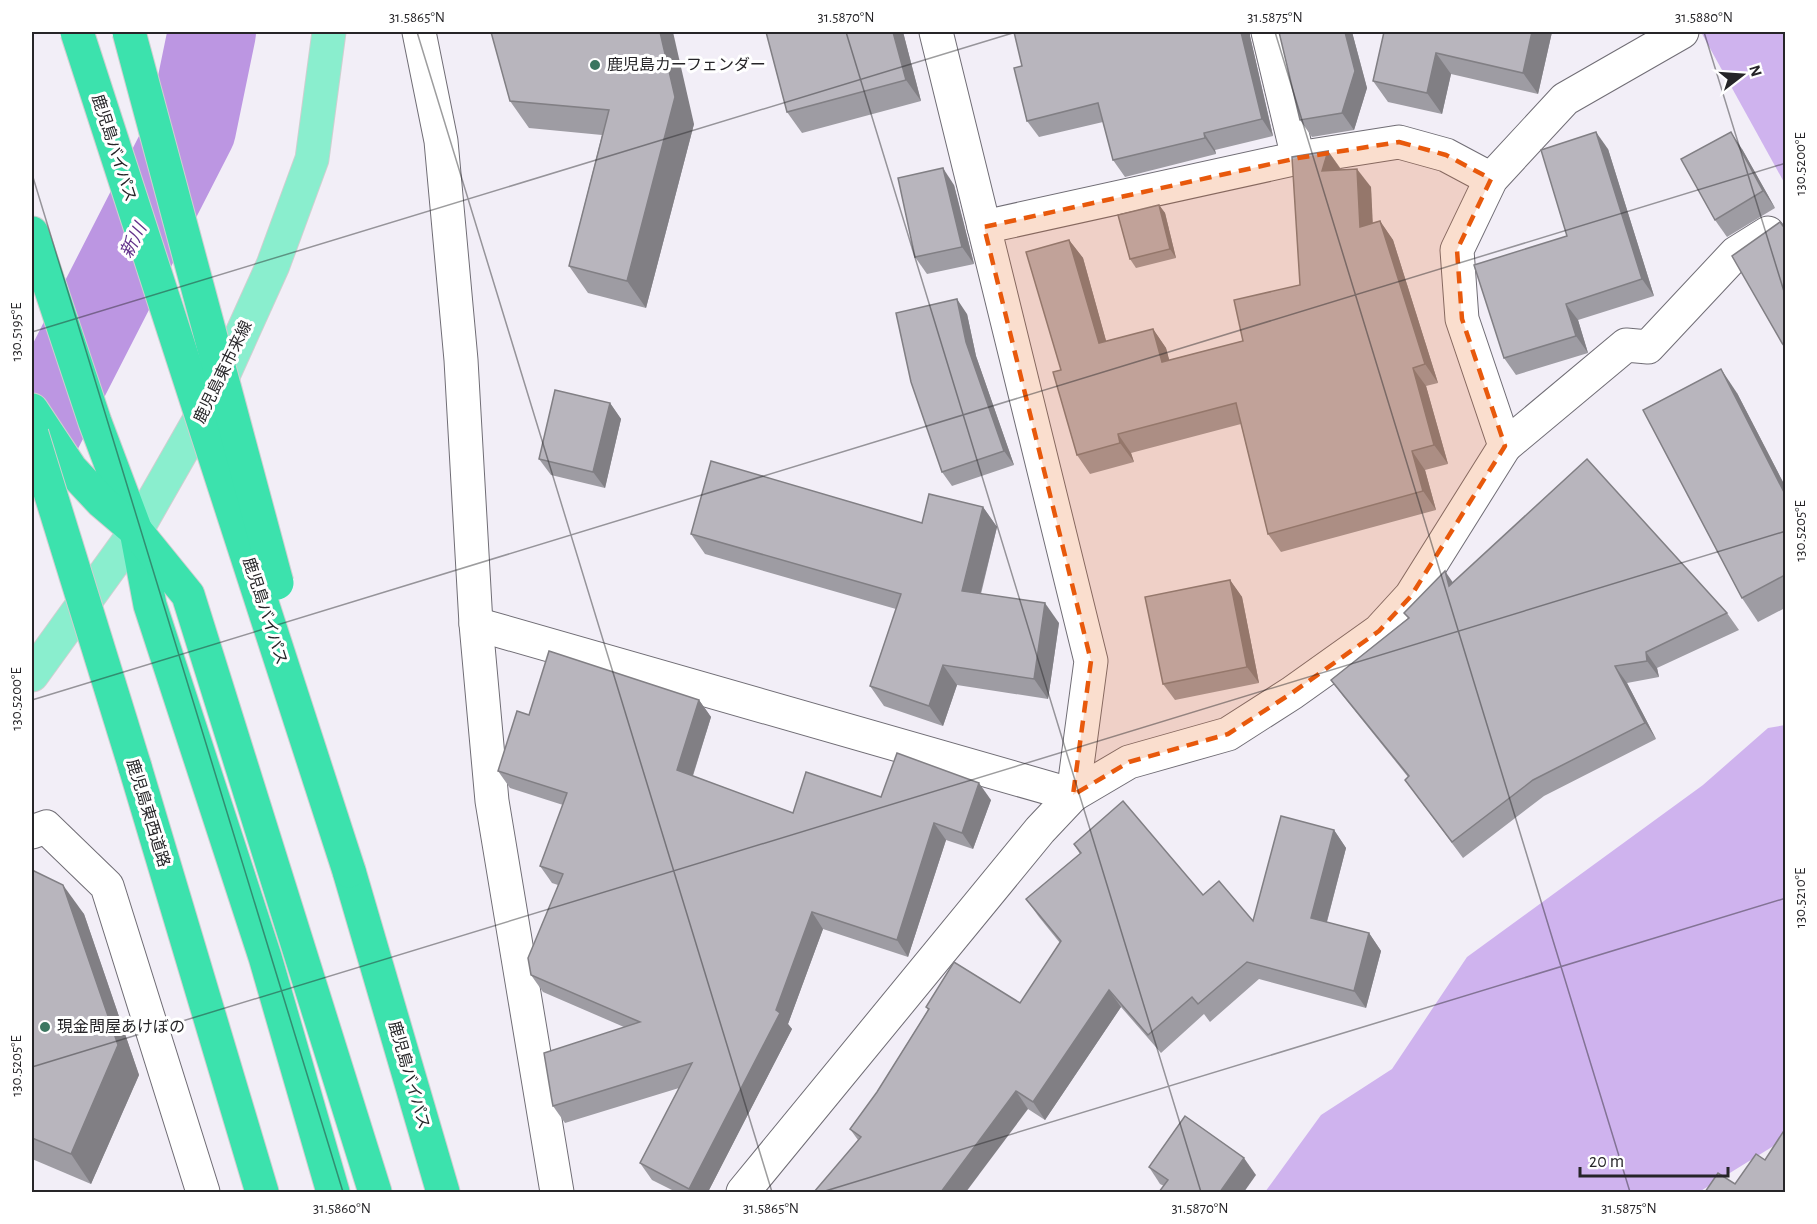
<svg xmlns="http://www.w3.org/2000/svg" width="1817" height="1224" font-family="'Alegreya Sans','Noto Sans JP',sans-serif">
	<style>
		.green { fill: #cfb3ee }
		.lines { fill: none; stroke-linecap: round; stroke-linejoin: round }
		.river { stroke: #bc96e2; stroke-width: 88 }
		.minor-casing { stroke: #706d75; stroke-width: 35 }
		.major-casing { stroke: #cfcfd0; stroke-width: 35 }
		.highway-casing { stroke: #cfcfd0; stroke-width: 35 }
		.minor { stroke: #fff; stroke-width: 33 }
		.major { stroke: #8aeece; stroke-width: 33 }
		.highway { stroke: #3ce2ad; stroke-width: 33 }
		.highway-bridge-casing { stroke: #cfcfd0; stroke-width: 35; stroke-linecap: butt }
		.highway-bridge { stroke: #3ce2ad; stroke-width: 33 }
		.wall { fill: #9e9ca3 }
		.shaded-wall { fill: #817f84 }
		.building { fill: #b8b5bd; stroke: #817f84; stroke-width: 1.5 }
		.marked { fill: #e8590c; fill-opacity: 0.2; stroke: #e8590c; stroke-width: 4.5; stroke-dasharray: 12 8; stroke-linejoin: round }
		.ticks { fill: none; stroke: #262528; stroke-width: 1.5; stroke-opacity: 0.45 }
		.poi-dot { fill: #3b7660; stroke: #fff; stroke-width: 2 }
		.labels { text-anchor: middle; dominant-baseline: central; stroke-width: 6; stroke-linejoin: round; paint-order: stroke }
		.poi-label { font-size: 16px; fill: #262528; stroke: #fff; text-anchor: start }
		.street-label { font-size: 16px; fill: #262528; stroke: #fff }
		.water-label { font-size: 18px; font-style: italic; fill: #63338b; stroke: #fff }
		.neatline { fill: none; stroke: #262528; stroke-width: 2 }
		.ticks-label { font-size: 15px; text-anchor: middle; fill: #262528 }
	</style>
	<rect width="100%" height="100%" fill="#f2eef7"/>
	<g class="green">
		<polygon points="1701,32 1785,32 1785,184"/>
		<polygon points="1785,725 1785,1139 1699,1192 1265,1192 1321,1115 1392,1069 1467,957 1703,785 1768,728"/>
	</g>
	<g class="lines">
		<polyline class="river" points="32,442 192,129 212,32"/>
		<g class="minor-casing">
			<g id="minor">
				<polyline points="419,32 441,141 461,360 476,624 492,801 557,1192"/>
				<polyline points="1268,32 1298,158"/>
				<polyline points="984,227 1298,158 1399,142 1446,155 1491,179"/>
				<polyline points="1505,446 1626,345 1648,347 1736,253 1768,233"/>
				<polyline points="476,624 1073,795 1129,762 1228,734 1292,693 1379,631 1411,596 1505,446 1462,319 1457,250 1491,179 1565,99 1682,32"/>
				<polyline points="32,832 46,827 107,886 203,1192"/>
				<polyline points="743,1192 1040,830 1073,795 1091,661 936,32"/>
			</g>
		</g>
		<g class="major-casing">
			<polyline id="major" points="32,675 136,531 217,389 273,265 312,159 329,32"/>
		</g>
		<g class="highway-casing">
			<g id="highway">
				<polyline points="32,233 95,422 136,531 150,605 265,957 333,1192"/>
				<polyline points="32,410 71,469 102,502 136,531 188,595 375,1192"/>
				<polyline points="135,767 262,1192"/>
				<polyline points="349,871 443,1192"/>
			</g>
		</g>
		<use href="#minor" class="minor"/>
		<use href="#major" class="major"/>
		<use href="#highway" class="highway"/>
		<g class="highway-bridge-casing">
			<g id="highway-bridge">
				<polyline points="77,32 349,871"/>
				<polyline points="129,32 277,583"/>
				<polyline points="32,434 135,767"/>
			</g>
		</g>
		<use href="#highway-bridge" class="highway-bridge"/>
	</g>
	<g class="wall">
		<polygon points="491,32 694,124 646,308 588,293 569,266 602,135 529,128 510,101"/>
		<polygon points="766,32 903,32 921,101 802,133 787,112"/>
		<polygon points="1014,32 1250,32 1250,36 1273,136 1215,150 1216,154 1125,177 1113,160 1103,122 1039,137 1027,121 1022,66"/>
		<polygon points="1279,32 1352,32 1367,88 1354,130 1312,137 1300,120"/>
		<polygon points="1384,32 1552,32 1538,94 1451,74 1442,114 1388,102 1373,81"/>
		<polygon points="1608,149 1654,296 1578,320 1588,353 1516,375 1504,358 1567,236"/>
		<polygon points="1742,149 1775,208 1727,237 1715,220"/>
		<polygon points="1328,151 1341,169 1371,187 1372,223 1380,221 1393,240 1438,383 1426,386 1448,464 1425,470 1436,510 1281,552 1268,534 1241,424 1131,453 1134,462 1090,474 1077,455 1061,370 1069,240 1083,258 1106,341 1153,329 1166,348 1169,360 1243,341 1300,285"/>
		<polygon points="954,185 974,264 927,274 915,257"/>
		<polygon points="1159,205 1165,213 1176,258 1136,268 1130,259"/>
		<polygon points="967,314 976,356 1014,465 952,486 942,472"/>
		<polygon points="1737,393 1785,486 1785,608 1758,622 1742,598"/>
		<polygon points="610,403 621,419 605,488 551,475 539,459"/>
		<polygon points="983,507 997,527 981,594 1059,623 1048,699 957,685 943,726 884,706 870,686 896,609 705,554 691,534 922,523"/>
		<polygon points="1230,580 1242,597 1259,683 1175,700 1163,684"/>
		<polygon points="1453,583 1727,613 1739,630 1657,668 1659,677 1627,683 1656,739 1544,796 1463,858 1405,780 1408,777 1343,696 1331,680 1408,618 1404,613"/>
		<polygon points="699,700 711,717 693,776 793,813 881,797 991,800 973,849 946,840 908,957 823,929 788,1024 792,1029 708,1192 676,1192 652,1180 640,1163 679,1088 565,1123 553,1106 624,1027 543,992 531,975 558,885 552,883 540,866 563,805 510,788 498,771 529,715"/>
		<polygon points="1334,830 1346,848 1327,922 1369,933 1381,951 1366,1008 1259,979 1210,1022 1204,1014 1161,1053 1121,1007 1045,1120 1028,1109 858,1140 850,1129 877,1092 928,1010 926,1007 1020,1003 1060,943 1039,917 1026,899 1080,854 1074,844 1203,895 1253,921"/>
		<polygon points="32,870 84,914 139,1075 91,1184 32,1159"/>
		<polygon points="1149,1167 1256,1175 1164,1186 1160,1184"/>
	</g>
	<g class="shaded-wall">
		<polygon points="660,32 673,32 694,124 646,308 627,281"/>
		<polygon points="893,32 903,32 921,101 906,80"/>
		<polygon points="1241,32 1250,32 1250,36 1273,136 1262,119"/>
		<polygon points="1345,32 1352,32 1367,88 1354,130 1342,113"/>
		<polygon points="1532,32 1552,32 1538,94 1523,73"/>
		<polygon points="1436,53 1451,74 1442,114 1427,93"/>
		<polygon points="1596,132 1608,149 1654,296 1642,279"/>
		<polygon points="1731,132 1742,149 1775,208 1763,191"/>
		<polygon points="1204,133 1215,150 1216,154 1205,138"/>
		<polygon points="1328,151 1341,170 1322,171"/>
		<polygon points="943,168 954,185 974,264 962,247"/>
		<polygon points="1357,169 1371,187 1374,246 1360,227"/>
		<polygon points="1159,205 1165,213 1176,258 1170,249"/>
		<polygon points="1380,221 1393,240 1438,383 1425,364"/>
		<polygon points="1069,240 1083,258 1112,362 1099,343"/>
		<polygon points="957,299 967,314 976,356 1014,465 1004,451 966,342"/>
		<polygon points="1566,304 1578,320 1588,353 1576,336"/>
		<polygon points="1153,329 1166,348 1175,381 1162,362"/>
		<polygon points="1413,368 1426,386 1448,464 1434,445"/>
		<polygon points="1721,369 1737,393 1785,486 1785,494"/>
		<polygon points="610,403 621,419 605,488 593,472"/>
		<polygon points="1118,434 1131,453 1134,462 1120,443"/>
		<polygon points="1412,451 1425,470 1436,510 1423,491"/>
		<polygon points="983,507 997,527 976,611 962,591"/>
		<polygon points="1445,571 1456,587 1449,586"/>
		<polygon points="1230,580 1242,597 1259,683 1247,667"/>
		<polygon points="1045,603 1059,623 1048,699 1034,679"/>
		<polygon points="1646,652 1657,668 1659,677 1647,661"/>
		<polygon points="943,665 957,685 943,726 929,706"/>
		<polygon points="1615,666 1627,683 1656,739 1645,723"/>
		<polygon points="699,700 711,717 689,787 677,770"/>
		<polygon points="979,783 991,800 973,849 962,833"/>
		<polygon points="934,823 946,840 908,957 897,940"/>
		<polygon points="1334,830 1346,848 1323,936 1311,918"/>
		<polygon points="63,885 84,914 139,1075 91,1184 71,1154"/>
		<polygon points="812,912 823,929 788,1024 792,1029 708,1192 692,1192 689,1189 776,1010"/>
		<polygon points="1369,933 1381,951 1366,1008 1354,991"/>
		<polygon points="1109,990 1121,1007 1045,1120 1033,1102"/>
		<polygon points="1016,1091 1028,1109 966,1192 941,1192"/>
		<polygon points="1244,1158 1256,1175 1244,1192 1220,1192"/>
	</g>
	<g class="building">
		<polygon points="491,32 660,32 675,97 627,281 569,266 609,110 510,101"/>
		<polygon points="766,32 893,32 906,80 787,112"/>
		<polygon points="1014,32 1241,32 1262,119 1204,133 1205,138 1113,160 1098,103 1027,121 1014,68 1022,66"/>
		<polygon points="1279,32 1345,32 1355,71 1342,113 1300,120"/>
		<polygon points="1384,32 1532,32 1523,73 1436,53 1427,93 1373,81"/>
		<polygon points="1596,132 1642,279 1566,304 1576,336 1504,358 1474,265 1567,236 1541,150"/>
		<polygon points="1731,132 1763,191 1715,220 1681,159"/>
		<polygon points="1328,151 1322,171 1357,169 1360,227 1380,221 1425,364 1413,368 1434,445 1412,451 1423,491 1268,534 1236,403 1118,434 1120,443 1077,455 1053,372 1061,370 1026,252 1069,240 1099,343 1153,329 1162,362 1243,341 1234,300 1300,285 1292,157"/>
		<polygon points="943,168 962,247 915,257 898,178"/>
		<polygon points="1159,205 1170,249 1130,259 1118,215"/>
		<polygon points="1780,222 1783,226 1785,225 1785,347 1782,343 1732,256"/>
		<polygon points="957,299 966,342 1004,451 942,472 911,382 896,313"/>
		<polygon points="1721,369 1785,494 1785,575 1742,598 1643,410"/>
		<polygon points="555,390 610,403 593,472 539,459"/>
		<polygon points="1587,459 1727,613 1646,652 1647,661 1615,666 1645,723 1533,780 1452,842 1405,780 1409,776 1331,680 1409,618 1404,613 1445,571 1449,586"/>
		<polygon points="711,461 922,523 929,494 983,507 962,591 1045,603 1034,679 943,665 929,706 870,686 901,594 691,534"/>
		<polygon points="1230,580 1247,667 1163,684 1145,597"/>
		<polygon points="549,651 699,700 677,770 793,813 806,772 881,797 897,753 979,783 962,833 934,823 897,940 812,912 776,1010 780,1013 689,1189 640,1163 692,1063 553,1106 552,1101 544,1053 640,1022 531,975 528,958 563,874 540,866 567,793 498,771 517,711 529,715"/>
		<polygon points="1123,801 1203,895 1219,881 1253,921 1281,816 1334,830 1311,918 1369,933 1354,991 1247,962 1198,1004 1192,997 1148,1035 1109,990 1033,1102 1016,1091 941,1192 814,1192 861,1137 850,1129 877,1092 929,1009 926,1007 954,962 1020,1003 1061,941 1026,899 1081,853 1074,844"/>
		<polygon points="32,870 63,885 118,1045 71,1154 32,1138"/>
		<polygon points="1185,1116 1244,1158 1220,1192 1159,1192 1168,1180 1149,1167"/>
		<polygon points="1785,1129 1785,1192 1705,1192 1718,1173 1735,1184 1756,1154 1765,1160"/>
	</g>
	<path class="marked" d="M1399,142L1446,155L1491,179L1457,250L1462,319L1505,446L1411,596L1379,631L1292,693L1228,734L1129,762L1073,795L1091,661L984,227L1298,158Z"/>
	<path class="ticks" d="M417,32L772,1192M846,32L1201,1192M1275,32L1630,1192M1704,32L1786,298M32,174L343,1192M32,332L1016,32M32,700L1786,163M32,1067L1786,531M822,1192L1786,898"/>
	<g class="poi-dot">
		<circle cx="595" cy="65" r="6"/>
		<circle cx="45" cy="1027" r="6"/>
	</g>
	<g class="labels">
		<g class="poi-label">
			<text x="607" y="65">鹿児島カーフェンダー</text>
			<text x="57" y="1027">現金問屋あけぼの</text>
		</g>
		<g class="street-label">
			<text transform="translate(114 148) rotate(72)">鹿児島バイパス</text>
			<text transform="translate(223 372) rotate(-64)">鹿児島東市来線</text>
			<text transform="translate(265 611) rotate(72)">鹿児島バイパス</text>
			<text transform="translate(148 813) rotate(73)">鹿児島東西道路</text>
			<text transform="translate(409 1075) rotate(74)">鹿児島バイパス</text>
		</g>
		<g class="water-label">
			<text transform="translate(134 241) rotate(-63)">新川</text>
		</g>
	</g>
	<rect width="1817" height="1224" fill="none" stroke="#ffffff" stroke-width="66"/>
	<g transform="translate(1742 75) rotate(73)" stroke="#ffffff" stroke-width="4.5" paint-order="stroke">
	<path d="M0-4.5L10 22L0 15L-10 22Z" fill="#262528"/>
	<text y="-9" font-size="16" font-weight="bold" text-anchor="middle" fill="#262528">N</text>
	</g>
	<path d="M1580 1167v9h148v-9" fill="none" stroke="#262528" stroke-width="3"/>
	<text x="1589" y="1167" font-size="18" fill="#262528" stroke="#ffffff" stroke-width="4.5" paint-order="stroke">20 m</text>
	<rect x="33" y="33" width="1751" height="1158" class="neatline"/>
	<g class="ticks-label">
		<text x="417" y="22">31.5865°N</text>
		<text x="846" y="22">31.5870°N</text>
		<text x="1275" y="22">31.5875°N</text>
		<text x="1704" y="22">31.5880°N</text>
		<text transform="translate(1800 164) rotate(-90)" y="5">130.5200°E</text>
		<text transform="translate(16 332) rotate(-90)" y="5">130.5195°E</text>
		<text transform="translate(1800 531) rotate(-90)" y="5">130.5205°E</text>
		<text transform="translate(16 699) rotate(-90)" y="5">130.5200°E</text>
		<text transform="translate(1800 898) rotate(-90)" y="5">130.5210°E</text>
		<text transform="translate(16 1066) rotate(-90)" y="5">130.5205°E</text>
		<text x="342" y="1213">31.5860°N</text>
		<text x="771" y="1213">31.5865°N</text>
		<text x="1200" y="1213">31.5870°N</text>
		<text x="1629" y="1213">31.5875°N</text>
	</g>
</svg>
